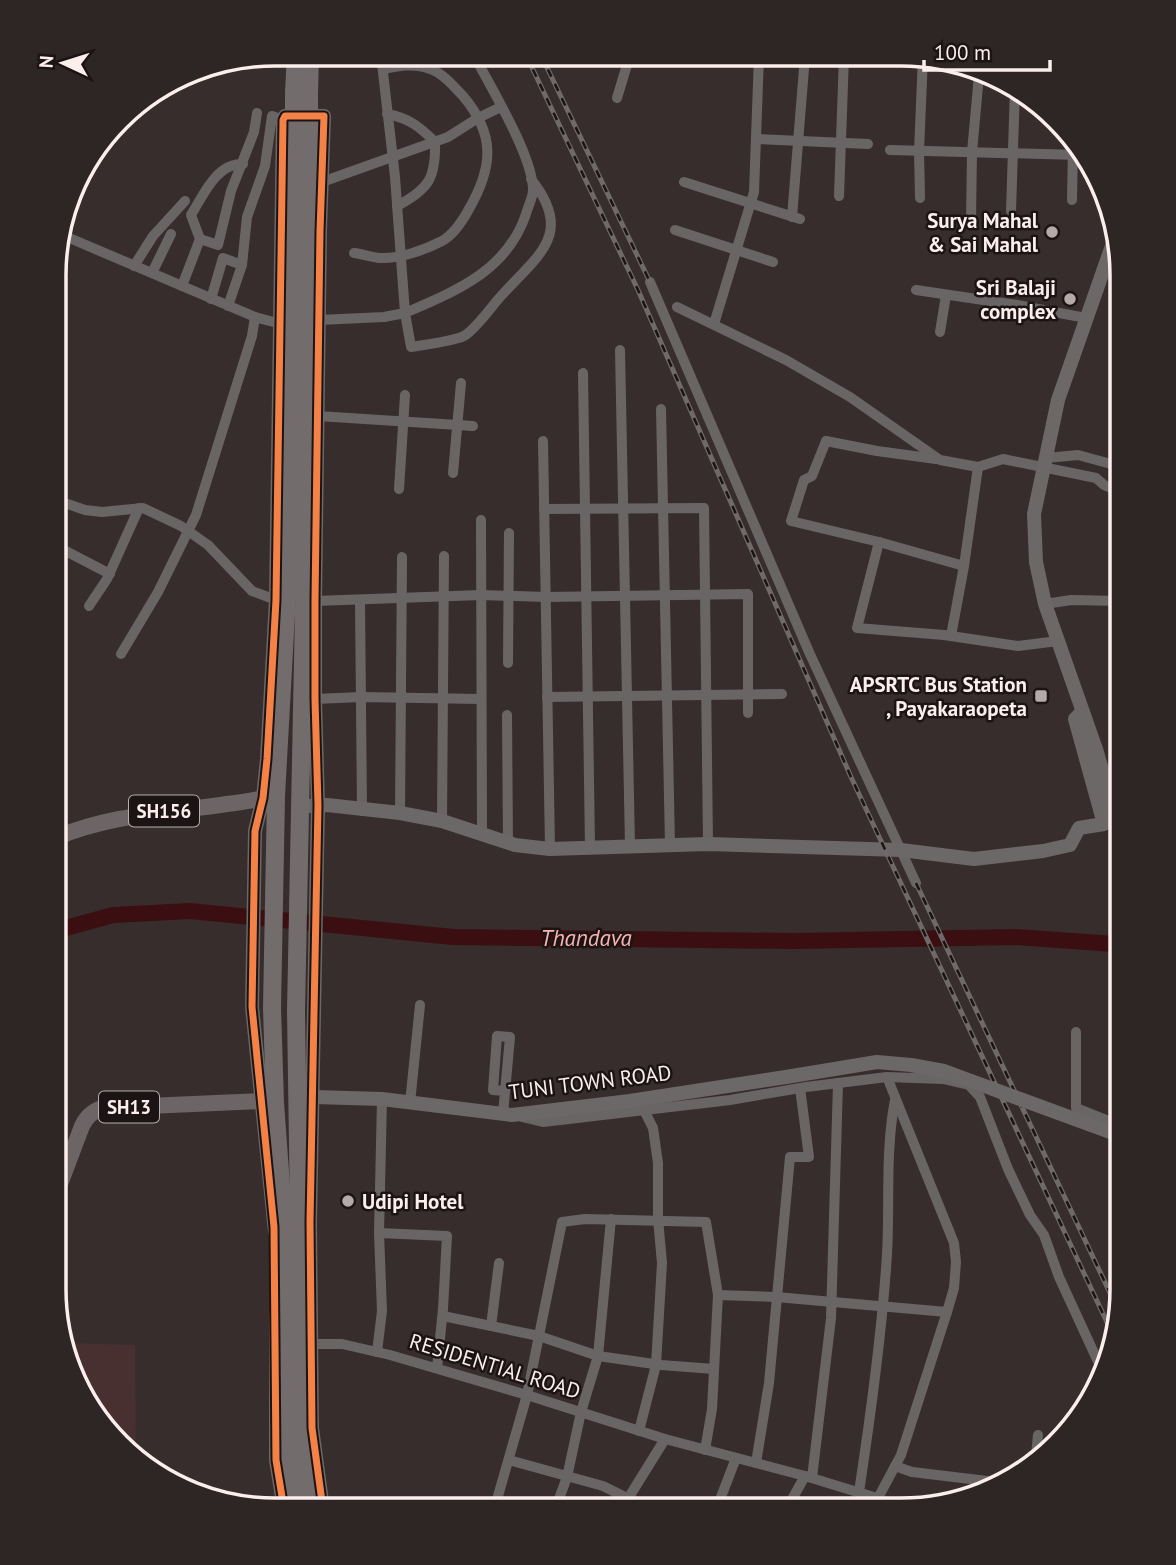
<svg xmlns="http://www.w3.org/2000/svg" width="1176" height="1565" font-family="'PT Sans',sans-serif">
	<style>
		.built { fill: #47302f }
		.lines { fill: none; stroke-linecap: round; stroke-linejoin: round }
		.river { stroke: #3b0e11; stroke-width: 16 }
		.street { stroke: #6a6565; stroke-width: 10 }
		.secondary { stroke: #6d6868; stroke-width: 14 }
		.primary { stroke: #6d6565; stroke-width: 16 }
		.highway { stroke: #736c6c; stroke-width: 18 }
		.rail-casing { stroke: #6f6968; stroke-width: 5 }
		.rail { stroke: #1c1414; stroke-width: 2.5; stroke-dasharray: 8; stroke-linecap: butt }
		.secondary-bridge { stroke: #6d6868; stroke-width: 14 }
		.highway-bridge { stroke: #736c6c; stroke-width: 18 }
		.cycleway-casing { stroke: #1c1414; stroke-width: 11 }
		.cycleway { stroke: #f48246; stroke-width: 7 }
		.poi-dot { fill: #b6aaa9; stroke: #1c1414; stroke-width: 2.5 }
		.labels { text-anchor: middle; dominant-baseline: central; stroke-width: 5; stroke-linejoin: round; paint-order: stroke }
		.shield { fill: #1c1414; stroke: #b8adac; stroke-width: 2 }
		.shield-label { font-size: 19px; font-weight: bold; fill: #fbeeed }
		.poi-label { font-size: 21px; font-weight: bold; fill: #fbeeed; stroke: #1c1414; text-anchor: end }
		.street-label { font-size: 21px; fill: #fbeeed; stroke: #1c1414 }
		.water-label { font-size: 23px; font-style: italic; fill: #fab3b0; stroke: #1c1414 }
		.rim { fill: none; stroke: #fbeeed; stroke-width: 3.5 }
	</style>
	<rect width="100%" height="100%" fill="#372d2c"/>
	<polygon class="built" points="67,1343 135,1345 136,1455 77,1388"/>
	<g class="lines">
		<polyline class="river" points="55,931 113,915 190,911 453,937 795,941 1016,937 1114,944 1121,942"/>
		<g class="street">
			<path d="M474,55C491,88 531,153 533,188C534,196 528,206 526,214C507,271 456,291 405,313L411,347C423,345 454,341 464,336C476,329 491,307 501,296C538,255 575,234 531,179"/>
			<polyline points="922,56 937,59"/>
			<polyline points="617,98 630,55"/>
			<path d="M387,114C409,118 420,127 435,142C436,178 429,189 397,206"/>
			<polyline points="756,139 868,144"/>
			<polyline points="890,150 1079,155"/>
			<polyline points="322,182 448,137 478,118 501,107"/>
			<polyline points="684,182 800,219"/>
			<polyline points="839,196 844,56"/>
			<polyline points="920,198 919,151 923,56"/>
			<polyline points="1072,200 1073,147"/>
			<polyline points="1011,211 1015,88"/>
			<polyline points="792,217 805,56"/>
			<polyline points="971,221 972,152 979,75"/>
			<polyline points="675,230 773,262"/>
			<polyline points="60,234 255,317 281,324"/>
			<path d="M200,239L191,215C203,196 216,163 243,164"/>
			<path d="M354,253C362,254 371,257 380,258C399,259 425,250 442,241C453,235 463,220 469,209C493,167 496,135 463,96C454,87 443,73 430,69C414,63 399,66 383,69"/>
			<polyline points="134,266 153,236 185,201"/>
			<polyline points="152,273 171,234"/>
			<polyline points="650,282 809,652 916,883"/>
			<polyline points="182,286 200,239 218,245 231,191 254,132 257,113"/>
			<polyline points="916,290 1017,305 1086,318"/>
			<polyline points="211,299 223,258 242,265"/>
			<polyline points="228,306 242,265 247,217 265,166 272,116 283,120"/>
			<polyline points="677,307 786,360 850,397 940,460 978,467 1003,459 1096,478 1104,485 1122,493"/>
			<polyline points="319,320 384,317 405,313 395,177 381,55"/>
			<polyline points="714,324 754,192 759,56"/>
			<polyline points="940,332 946,295"/>
			<polyline points="620,350 630,846"/>
			<polyline points="583,373 590,848"/>
			<polyline points="661,409 670,845"/>
			<polyline points="318,416 473,426"/>
			<polyline points="543,441 550,849"/>
			<polyline points="1046,458 1078,455 1122,467"/>
			<polyline points="936,459 877,451 826,441 812,476 804,480 791,521 879,542 964,566"/>
			<polyline points="453,473 461,383"/>
			<polyline points="399,489 405,395"/>
			<polyline points="56,500 85,510 102,512 143,508 181,526 208,545 252,591 276,600"/>
			<polyline points="544,509 704,508 708,844"/>
			<polyline points="481,520 482,833"/>
			<polyline points="56,522 65,503"/>
			<polyline points="879,542 857,628 944,635 1018,646 1058,641"/>
			<polyline points="56,546 110,574"/>
			<polyline points="360,600 362,811"/>
			<polyline points="315,601 481,595 546,597 748,594 748,713"/>
			<polyline points="1045,604 1071,600 1122,601"/>
			<polyline points="89,606 107,579 139,508"/>
			<polyline points="951,636 964,566 978,467"/>
			<polyline points="121,654 158,592 196,515 252,336 255,317"/>
			<polyline points="508,663 509,533"/>
			<polyline points="547,697 782,694"/>
			<polyline points="315,699 361,697 481,699"/>
			<polyline points="507,715 508,843"/>
			<polyline points="400,813 402,557"/>
			<polyline points="442,821 444,556"/>
			<polyline points="1076,1032 1076,1108 1121,1126"/>
			<polyline points="1115,1047 1121,1106"/>
			<polyline points="410,1103 420,1005"/>
			<polyline points="503,1114 510,1037 497,1036 493,1090 505,1091"/>
			<polyline points="522,1117 543,1122 730,1100 806,1087 887,1077 943,1079 969,1085 980,1097 1008,1169 1030,1215 1044,1235 1059,1277 1100,1366"/>
			<polyline points="55,1147 75,1145"/>
			<polyline points="379,1233 447,1236 443,1309 437,1368"/>
			<polyline points="718,1295 776,1297 947,1312"/>
			<polyline points="443,1316 539,1336 598,1356 661,1365 714,1369"/>
			<polyline points="491,1326 499,1263"/>
			<polyline points="312,1344 342,1344 390,1355 527,1395 665,1439 805,1476"/>
			<polyline points="377,1352 382,1311 379,1233 382,1099"/>
			<polyline points="639,1431 656,1365 662,1263 658,1219 658,1163 653,1128 644,1110"/>
			<polyline points="1036,1455 1038,1435"/>
			<polyline points="509,1460 603,1486 627,1498"/>
			<polyline points="756,1463 769,1383 790,1157 809,1157 800,1088"/>
			<polyline points="895,1466 912,1472 1004,1483"/>
			<polyline points="812,1478 831,1318 838,1083"/>
			<path d="M859,1492C871,1413 882,1334 887,1254C890,1201 885,1152 895,1100"/>
			<polyline points="494,1510 527,1395 562,1222 585,1219 706,1222 718,1295 712,1409 705,1450"/>
			<polyline points="555,1510 567,1477 581,1412 598,1356 611,1219"/>
			<polyline points="621,1510 665,1439"/>
			<polyline points="716,1510 736,1458"/>
			<polyline points="786,1510 805,1476 877,1498"/>
			<polyline points="871,1511 901,1455 947,1312 954,1288 956,1262 954,1243 887,1077"/>
		</g>
		<g class="secondary">
			<polyline points="1114,240 1058,400 1034,514 1036,562 1045,604 1096,749 1121,835"/>
			<polyline points="309,806 327,805 400,813 442,821 515,845 550,849 708,844 901,850 974,859 1043,851 1070,845 1079,828 1104,824 1075,719 1082,712"/>
			<polyline points="314,1097 382,1099 512,1115 630,1101 786,1077"/>
			<polyline points="275,1232 252,1007 255,831 263,798 267,759 276,600 283,120 285,116 324,116 320,231 315,601 315,699 318,805 310,1222 312,1428 323,1509"/>
			<polyline points="276,1315 276,1460 284,1509"/>
		</g>
		<g class="primary">
			<path d="M55,838C113,814 167,813 227,804C243,802 260,799 276,796"/>
			<path d="M54,1200L82,1126C87,1116 92,1112 102,1108L263,1101"/>
		</g>
		<g class="highway">
			<polyline points="294,92 296,54"/>
			<polyline points="309,94 310,54"/>
			<polyline points="299,1408 300,1280 296,1011 305,560 309,140"/>
			<polyline points="286,1409 282,1199 275,1103 272,1008 276,796 289,560 294,139"/>
			<polyline points="301,1443 311,1509"/>
			<polyline points="288,1447 296,1509"/>
		</g>
		<g class="rail-casing">
			<g id="rail">
				<polyline points="526,55 638,290 851,777 1112,1333"/>
				<polyline points="541,55 650,282"/>
				<polyline points="916,883 1119,1312"/>
			</g>
		</g>
		<use href="#rail" class="rail"/>
		<polyline class="secondary-bridge" points="786,1077 877,1062 911,1065 944,1071 1121,1136"/>
		<g class="highway-bridge">
			<polyline points="294,139 294,92"/>
			<polyline points="309,140 309,94"/>
			<polyline points="299,1408 301,1443"/>
			<polyline points="286,1409 288,1447"/>
		</g>
		<g class="cycleway-casing">
			<polyline id="cycleway" points="284,1509 276,1460 274,1227 252,1007 255,831 263,798 267,759 276,600 283,120 285,116 324,116 320,231 315,601 315,699 318,805 310,1222 312,1428 323,1509"/>
		</g>
		<use href="#cycleway" class="cycleway"/>
	</g>
	<g class="poi-dot">
		<circle cx="1052" cy="232" r="7"/>
		<circle cx="1070" cy="299" r="7"/>
		<rect x="1034" y="689" width="14" height="14" rx="3.5"/>
		<circle cx="348" cy="1201" r="7"/>
	</g>
	<g class="labels">
		<g class="shield">
			<rect x="129" y="795.5" width="70" height="31" rx="5"/>
			<rect x="99" y="1091.5" width="60" height="31" rx="5"/>
		</g>
		<g class="shield-label">
			<text x="164" y="811">SH156</text>
			<text x="129" y="1107">SH13</text>
		</g>
		<g class="poi-label">
			<text x="1038" y="220">Surya Mahal<tspan x="1038" dy="24">&amp; Sai Mahal</tspan></text>
			<text x="1056" y="287">Sri Balaji<tspan x="1056" dy="24">complex</tspan></text>
			<text x="1027" y="684">APSRTC Bus Station<tspan x="1027" dy="24">, Payakaraopeta</tspan></text>
			<text x="362" y="1201" text-anchor="start">Udipi Hotel</text>
		</g>
		<g class="street-label">
			<text transform="translate(590 1082) rotate(-7)">TUNI TOWN ROAD</text>
			<text transform="translate(495 1366) rotate(17)">RESIDENTIAL ROAD</text>
		</g>
		<g class="water-label">
			<text x="586" y="937">Thandava</text>
		</g>
	</g>
	<path d="M0 0H1176V1565H0ZM275 66H901A209 209 0 0 1 1110 275V1289A209 209 0 0 1 901 1498H275A209 209 0 0 1 66 1289V275A209 209 0 0 1 275 66Z" fill="#2e2525" fill-rule="evenodd"/>
	<path class="rim" d="M275 66H901A209 209 0 0 1 1110 275V1289A209 209 0 0 1 901 1498H275A209 209 0 0 1 66 1289V275A209 209 0 0 1 275 66Z"/>
	<g transform="translate(63 63) rotate(274)" stroke="#1c1414" stroke-width="5" paint-order="stroke">
	<path d="M0-5L12 26L0 18L-12 26Z" fill="#fbeeed"/>
	<text y="-10" font-size="19" font-weight="bold" text-anchor="middle" fill="#fbeeed">N</text>
	</g>
	<path d="M924 60v10h126v-10" fill="none" stroke="#fbeeed" stroke-width="3.5"/>
	<text x="934" y="60" font-size="21" fill="#fbeeed" stroke="#1c1414" stroke-width="5" paint-order="stroke">100 m</text>
</svg>
